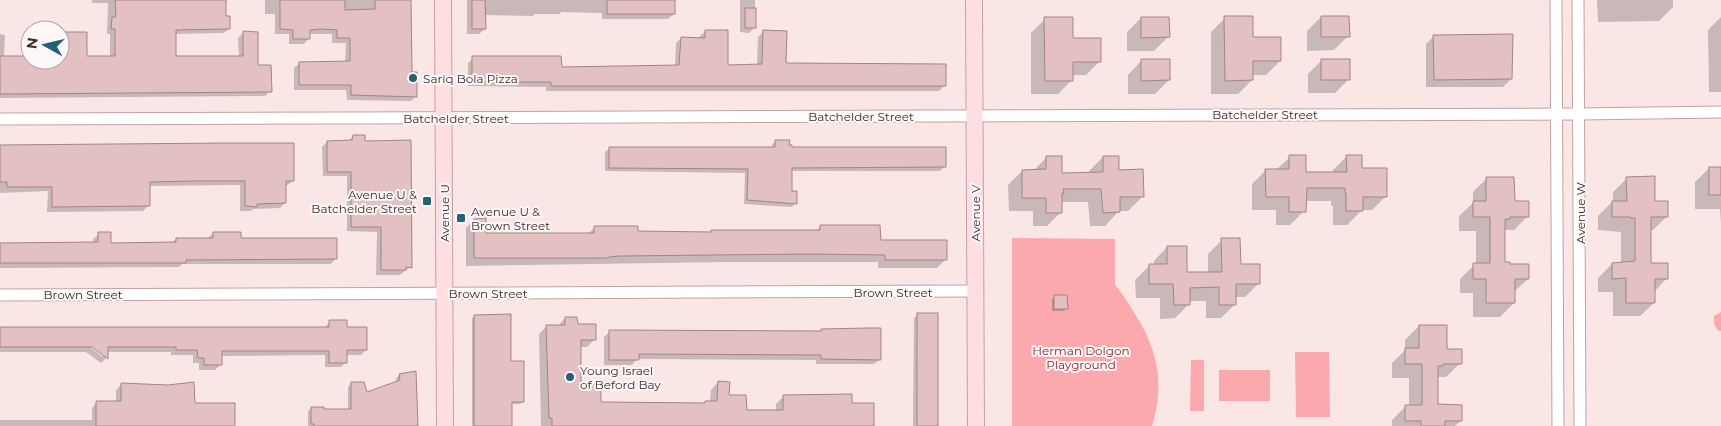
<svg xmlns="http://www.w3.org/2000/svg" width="1721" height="426" font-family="Montserrat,sans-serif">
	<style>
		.green { fill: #fca9ad }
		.shadow { fill: #0003; fill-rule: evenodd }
		.building { fill: #e3c1c2; stroke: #a38484 }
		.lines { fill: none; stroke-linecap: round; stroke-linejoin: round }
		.street-casing { stroke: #c2a2a2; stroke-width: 13 }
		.secondary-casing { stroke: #c2a2a2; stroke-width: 18 }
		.street { stroke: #fff; stroke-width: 11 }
		.secondary { stroke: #fedee0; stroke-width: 16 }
		.poi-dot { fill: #236178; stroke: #fef7f7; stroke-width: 2 }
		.labels { text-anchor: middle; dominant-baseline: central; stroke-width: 4; stroke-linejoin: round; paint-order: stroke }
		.poi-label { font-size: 12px; fill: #3a2d2d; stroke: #fef7f7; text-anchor: start }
		.street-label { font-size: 12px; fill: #3a2d2d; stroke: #fef7f7 }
		.park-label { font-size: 12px; fill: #862433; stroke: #fef7f7 }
	</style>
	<rect width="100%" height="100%" fill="#fbe6e6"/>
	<g class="green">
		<path d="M1012,238L1115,239V285C1123,294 1129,304 1135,314C1158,350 1165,384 1152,426H1012Z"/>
		<polygon points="1721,312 1721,331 1718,331 1714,324 1714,316"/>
		<polygon points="1295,352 1329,352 1330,417 1296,417"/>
		<polygon points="1191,360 1204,360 1204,411 1190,411"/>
		<rect x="1219" y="370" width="51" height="31"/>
	</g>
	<g class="shadow">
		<polygon points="0,0 225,0 225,18 229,29 224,33 175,34 175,57 239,57 238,38 243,33 257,66 270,91 265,96 0,98 0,34 5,35 4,58 30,58 30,38 30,60 60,60 60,33 86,57 110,57 110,34 107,34 108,3 92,3 92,0"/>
		<polygon points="265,0 410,0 411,74 416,96 411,101 347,100 346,90 294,90 294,68 300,63 345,63 346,43 332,43 332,34 309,34 309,38 304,44 289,44 289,34 275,34 275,14 265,14"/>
		<polygon points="467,0 674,0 674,14 668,19 602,19 602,13 561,12 560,14 535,14 533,16 484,15 485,29 479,34 467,34"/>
		<polygon points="740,0 755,0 755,27 749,33 740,32"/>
		<polygon points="1597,0 1673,0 1673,7 1659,21 1598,22"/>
		<polygon points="1321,17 1348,36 1334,50 1307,51 1307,31"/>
		<polygon points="1721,17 1721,92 1709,92 1708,30"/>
		<polygon points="1141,18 1168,37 1154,51 1127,51 1127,32"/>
		<polygon points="1225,18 1280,61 1266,75 1252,75 1252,80 1238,94 1211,94 1211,32"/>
		<polygon points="1045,19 1100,61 1086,75 1072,75 1072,80 1058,94 1031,94 1031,33"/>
		<polygon points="706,31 727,67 757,66 758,37 764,31 785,64 945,85 939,91 546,91 546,87 468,86 468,63 473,58 561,68 675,66 676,43 681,38 700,39 700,36"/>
		<polygon points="1434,36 1511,79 1503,87 1426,87 1426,44"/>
		<polygon points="1322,60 1349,79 1335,93 1308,93 1308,74"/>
		<polygon points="1141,61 1169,80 1155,94 1128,94 1128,75"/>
		<polygon points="353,136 363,143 410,267 400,275 376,275 377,232 347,231 347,176 323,176 322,147 327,142 348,142"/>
		<polygon points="776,141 791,148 944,167 940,171 791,171 791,192 796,203 792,207 744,204 745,173 605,171 605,152 609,149 772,148 772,145"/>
		<polygon points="0,146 293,180 288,185 285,185 285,203 280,208 253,209 251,211 240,211 240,185 148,186 148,206 143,211 47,212 48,191 0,193"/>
		<polygon points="1347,156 1386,196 1372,210 1362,210 1347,225 1333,225 1333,206 1331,206 1331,201 1305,201 1304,211 1290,225 1276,225 1276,210 1252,210 1252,184 1266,170 1276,170 1290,157 1304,173 1333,173 1333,170"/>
		<polygon points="1103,157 1142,197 1128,211 1119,211 1105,226 1090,226 1088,202 1061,202 1061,212 1047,226 1033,226 1033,211 1009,211 1008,185 1022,171 1033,171 1046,158 1061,174 1089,174 1089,171"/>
		<polygon points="1709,168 1721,168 1721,224 1720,209 1695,209 1695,182"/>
		<polygon points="1487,178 1528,216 1514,230 1504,230 1504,263 1528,279 1513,293 1514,303 1500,317 1473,317 1473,293 1460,293 1460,279 1474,265 1476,265 1476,231 1459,231 1459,216 1473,203 1473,192"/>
		<polygon points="1627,178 1667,216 1653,230 1650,230 1650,264 1667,278 1654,292 1654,303 1640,316 1613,316 1613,292 1598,292 1598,278 1612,264 1621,263 1621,232 1598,230 1598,216 1613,201 1613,192"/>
		<polygon points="474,220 485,234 588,234 595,227 637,233 816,231 821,226 945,260 937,268 878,268 878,262 727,262 466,266 466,228"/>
		<polygon points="213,233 336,258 331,264 182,264 179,267 0,268 0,244 93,244 93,239 99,234 110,244 172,243 176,239 208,238"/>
		<polygon points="1222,240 1239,265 1259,283 1245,297 1235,297 1235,304 1221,318 1206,318 1206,301 1189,301 1189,304 1175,318 1160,319 1160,298 1136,298 1135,280 1149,266 1154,266 1154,261 1167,247 1186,273 1208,273 1208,254"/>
		<polygon points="1054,297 1066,309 1064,311 1052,311 1052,299"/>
		<polygon points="918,314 936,426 913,426 914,318"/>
		<polygon points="475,316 510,362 523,401 520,404 510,404 510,426 472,426 472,318"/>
		<polygon points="565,318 595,339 587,347 580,347 580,385 599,404 704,404 710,402 711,390 718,382 728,396 745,411 776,411 776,404 784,396 851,404 872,426 541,426 539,334 547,326 558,326"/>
		<path d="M330,321L346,328L366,350L361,355H346V362L341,367H325V355L220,356V365L215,370H199V363H193V355H171V352H107L106,358L101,363L86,352H0V328L324,329ZM87,342L103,354V357L86,344Z"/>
		<polygon points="1419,326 1460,363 1446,377 1437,377 1437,405 1461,421 1455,426 1392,426 1392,420 1406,406 1409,406 1409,378 1392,378 1392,363 1405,350 1405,340"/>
		<polygon points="610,331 880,359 874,364 816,364 816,360 637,359 632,365 604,365 604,337"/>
		<polygon points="400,375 417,426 308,426 308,411 311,408 323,410 348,410 348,387 351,383 366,393 397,383 396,378"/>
		<polygon points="121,385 194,404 233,426 0,426 0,420 92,420 92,408 97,402 116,402 116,390"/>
	</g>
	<g class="building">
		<polygon points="115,0 226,0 226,16 230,16 230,29 176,30 176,56 243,56 243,31 258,32 258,65 271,65 272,92 0,94 0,56 30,56 30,60 60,60 60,32 87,32 87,56 115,56 115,29 111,29 112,17 116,17"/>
		<polygon points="280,0 345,0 345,10 375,9 375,0 411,0 412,72 417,72 417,97 351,95 351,85 299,85 299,62 350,61 350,38 337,38 337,30 321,29 310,30 310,39 293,39 293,30 280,29"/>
		<polygon points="472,0 485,0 486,29 472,29"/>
		<rect x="607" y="0" width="68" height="14"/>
		<rect x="745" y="8" width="11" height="20"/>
		<polygon points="1224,16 1253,16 1253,37 1281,37 1281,61 1253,61 1253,80 1225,81"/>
		<polygon points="1321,16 1349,16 1350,37 1321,37"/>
		<polygon points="1044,17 1073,17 1073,38 1101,38 1101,62 1073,62 1073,81 1045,81"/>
		<polygon points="1141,17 1169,17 1170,37 1141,38"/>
		<polygon points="705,30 728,30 728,65 762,64 763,30 787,31 786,63 946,64 946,86 551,86 551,82 472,82 472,56 561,56 562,67 679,65 681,37 705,38"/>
		<polygon points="1513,34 1512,79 1434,80 1433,35"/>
		<polygon points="1141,59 1170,59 1170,80 1141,81"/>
		<rect x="1321" y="59" width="29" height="21"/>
		<polygon points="353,135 365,135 365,141 411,140 412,268 406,267 406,270 381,270 381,227 351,227 351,172 327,172 327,141 352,140"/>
		<polygon points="775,140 790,140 789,145 792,145 792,147 946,147 946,167 792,168 792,191 797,191 797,204 747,200 748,169 609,168 609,147 775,147"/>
		<polygon points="226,143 294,143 294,181 286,181 286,203 257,204 257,207 245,206 245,181 194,181 150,182 150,206 52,207 52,187 7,187 7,182 0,182 0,145"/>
		<polygon points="1289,155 1306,155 1306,172 1347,172 1346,155 1362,155 1362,168 1387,168 1387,197 1363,197 1363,211 1346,211 1346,193 1345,193 1345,188 1307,188 1306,212 1289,212 1289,197 1266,197 1265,169 1289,169"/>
		<polygon points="1046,156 1062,156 1062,173 1103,172 1103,156 1119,156 1119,170 1143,169 1144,197 1120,197 1120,212 1103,213 1101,189 1063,189 1064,194 1062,193 1062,213 1046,213 1046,198 1022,198 1022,170 1046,169"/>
		<rect x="1709" y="167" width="12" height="28"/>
		<polygon points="1655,176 1655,201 1668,201 1668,217 1651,217 1651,263 1668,263 1668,279 1655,279 1655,303 1626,303 1626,278 1612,279 1612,263 1635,261 1635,218 1630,218 1630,217 1612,217 1612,201 1627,201 1626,177"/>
		<polygon points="1486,177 1514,177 1515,201 1529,201 1529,217 1510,217 1510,219 1505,219 1505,262 1510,262 1510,264 1529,264 1529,279 1515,279 1515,303 1486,303 1486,279 1473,279 1473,263 1490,263 1490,217 1473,217 1473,201 1486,201"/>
		<polygon points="486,218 486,233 594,233 594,226 638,226 638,231 711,232 711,230 820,230 820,225 880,225 881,240 947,240 947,260 885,260 885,255 809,254 619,256 609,257 608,258 474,258 474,219"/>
		<polygon points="98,232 111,232 111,243 176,242 176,238 213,238 213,232 241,232 241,238 337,238 337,259 186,260 186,263 0,263 0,243 98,242"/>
		<polygon points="1221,238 1240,238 1241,264 1260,264 1260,284 1236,284 1236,305 1219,305 1219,287 1190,288 1190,305 1174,305 1173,284 1149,284 1149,264 1167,264 1167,246 1187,246 1187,272 1222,272"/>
		<polygon points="1054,295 1067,295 1068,309 1054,309"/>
		<rect x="917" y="313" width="21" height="113"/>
		<polygon points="511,314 511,361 524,361 524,402 512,402 512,426 474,426 474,315"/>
		<polygon points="565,317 577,317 578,324 596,324 596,340 581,340 581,384 601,384 601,402 705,403 705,401 717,401 718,381 730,382 729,395 746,395 747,410 783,410 783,395 852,394 852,403 874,403 874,426 552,426 552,418 549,418 546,325 565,325"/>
		<polygon points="329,320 347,320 347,327 367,327 367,350 347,350 347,363 329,363 329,351 222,351 222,365 204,365 204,358 198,358 197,350 176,350 176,347 108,347 108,359 92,347 0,347 0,327 329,327"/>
		<polygon points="1419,325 1447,325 1447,349 1462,349 1462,364 1443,364 1443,366 1438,366 1438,404 1462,405 1462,421 1445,421 1445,426 1421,426 1421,421 1405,421 1405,405 1422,405 1422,364 1405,364 1405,348 1419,348"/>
		<polygon points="869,328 881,328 881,360 821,359 821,355 639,354 639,360 609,360 609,330 821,331 821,329"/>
		<polygon points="416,371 418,426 314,426 314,424 311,424 311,407 324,407 324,409 351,409 351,382 364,382 367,392 400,380 399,374"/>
		<polygon points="194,382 195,403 235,403 235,426 96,426 96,401 121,401 121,383 168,385"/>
	</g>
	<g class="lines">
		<g class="street-casing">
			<g id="street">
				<polyline points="1556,0 1558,426"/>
				<polyline points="1578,0 1580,426"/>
				<polyline points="0,119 1579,114 1721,112"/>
				<polyline points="0,295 975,291"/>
			</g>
		</g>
		<g class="secondary-casing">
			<g id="secondary">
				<polyline points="443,0 445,426"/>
				<polyline points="974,0 976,426"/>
			</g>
		</g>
		<use href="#street" class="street"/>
		<use href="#secondary" class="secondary"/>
	</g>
	<g class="poi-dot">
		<circle cx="413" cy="78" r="5"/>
		<rect x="422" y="196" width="10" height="10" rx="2.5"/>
		<rect x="456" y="213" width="10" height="10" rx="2.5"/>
		<circle cx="570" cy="377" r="5"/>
	</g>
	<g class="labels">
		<g class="poi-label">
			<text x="423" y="78">Sariq Bola Pizza</text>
			<text x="417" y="194" text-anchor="end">Avenue U &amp;<tspan x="417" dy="14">Batchelder Street</tspan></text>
			<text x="471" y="211">Avenue U &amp;<tspan x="471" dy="14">Brown Street</tspan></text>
			<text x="580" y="370">Young Israel<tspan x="580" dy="14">of Beford Bay</tspan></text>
		</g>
		<g class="street-label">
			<text x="1265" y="114">Batchelder Street</text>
			<text x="861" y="116">Batchelder Street</text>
			<text x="456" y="118">Batchelder Street</text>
			<text transform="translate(444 213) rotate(-90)">Avenue U</text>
			<text transform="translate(975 213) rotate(-90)">Avenue V</text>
			<text transform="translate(1580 213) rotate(-90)">Avenue W</text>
			<text x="893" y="292">Brown Street</text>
			<text x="488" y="293">Brown Street</text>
			<text x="83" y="294">Brown Street</text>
		</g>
		<g class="park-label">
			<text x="1081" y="350">Herman Dolgon<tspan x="1081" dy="14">Playground</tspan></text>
		</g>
	</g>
	<g transform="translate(45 45) rotate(278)"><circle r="24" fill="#fef7f7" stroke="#b0a6a6"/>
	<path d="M0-4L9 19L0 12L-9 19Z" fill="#236178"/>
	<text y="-8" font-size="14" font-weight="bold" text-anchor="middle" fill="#3a2d2d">N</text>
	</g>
</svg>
